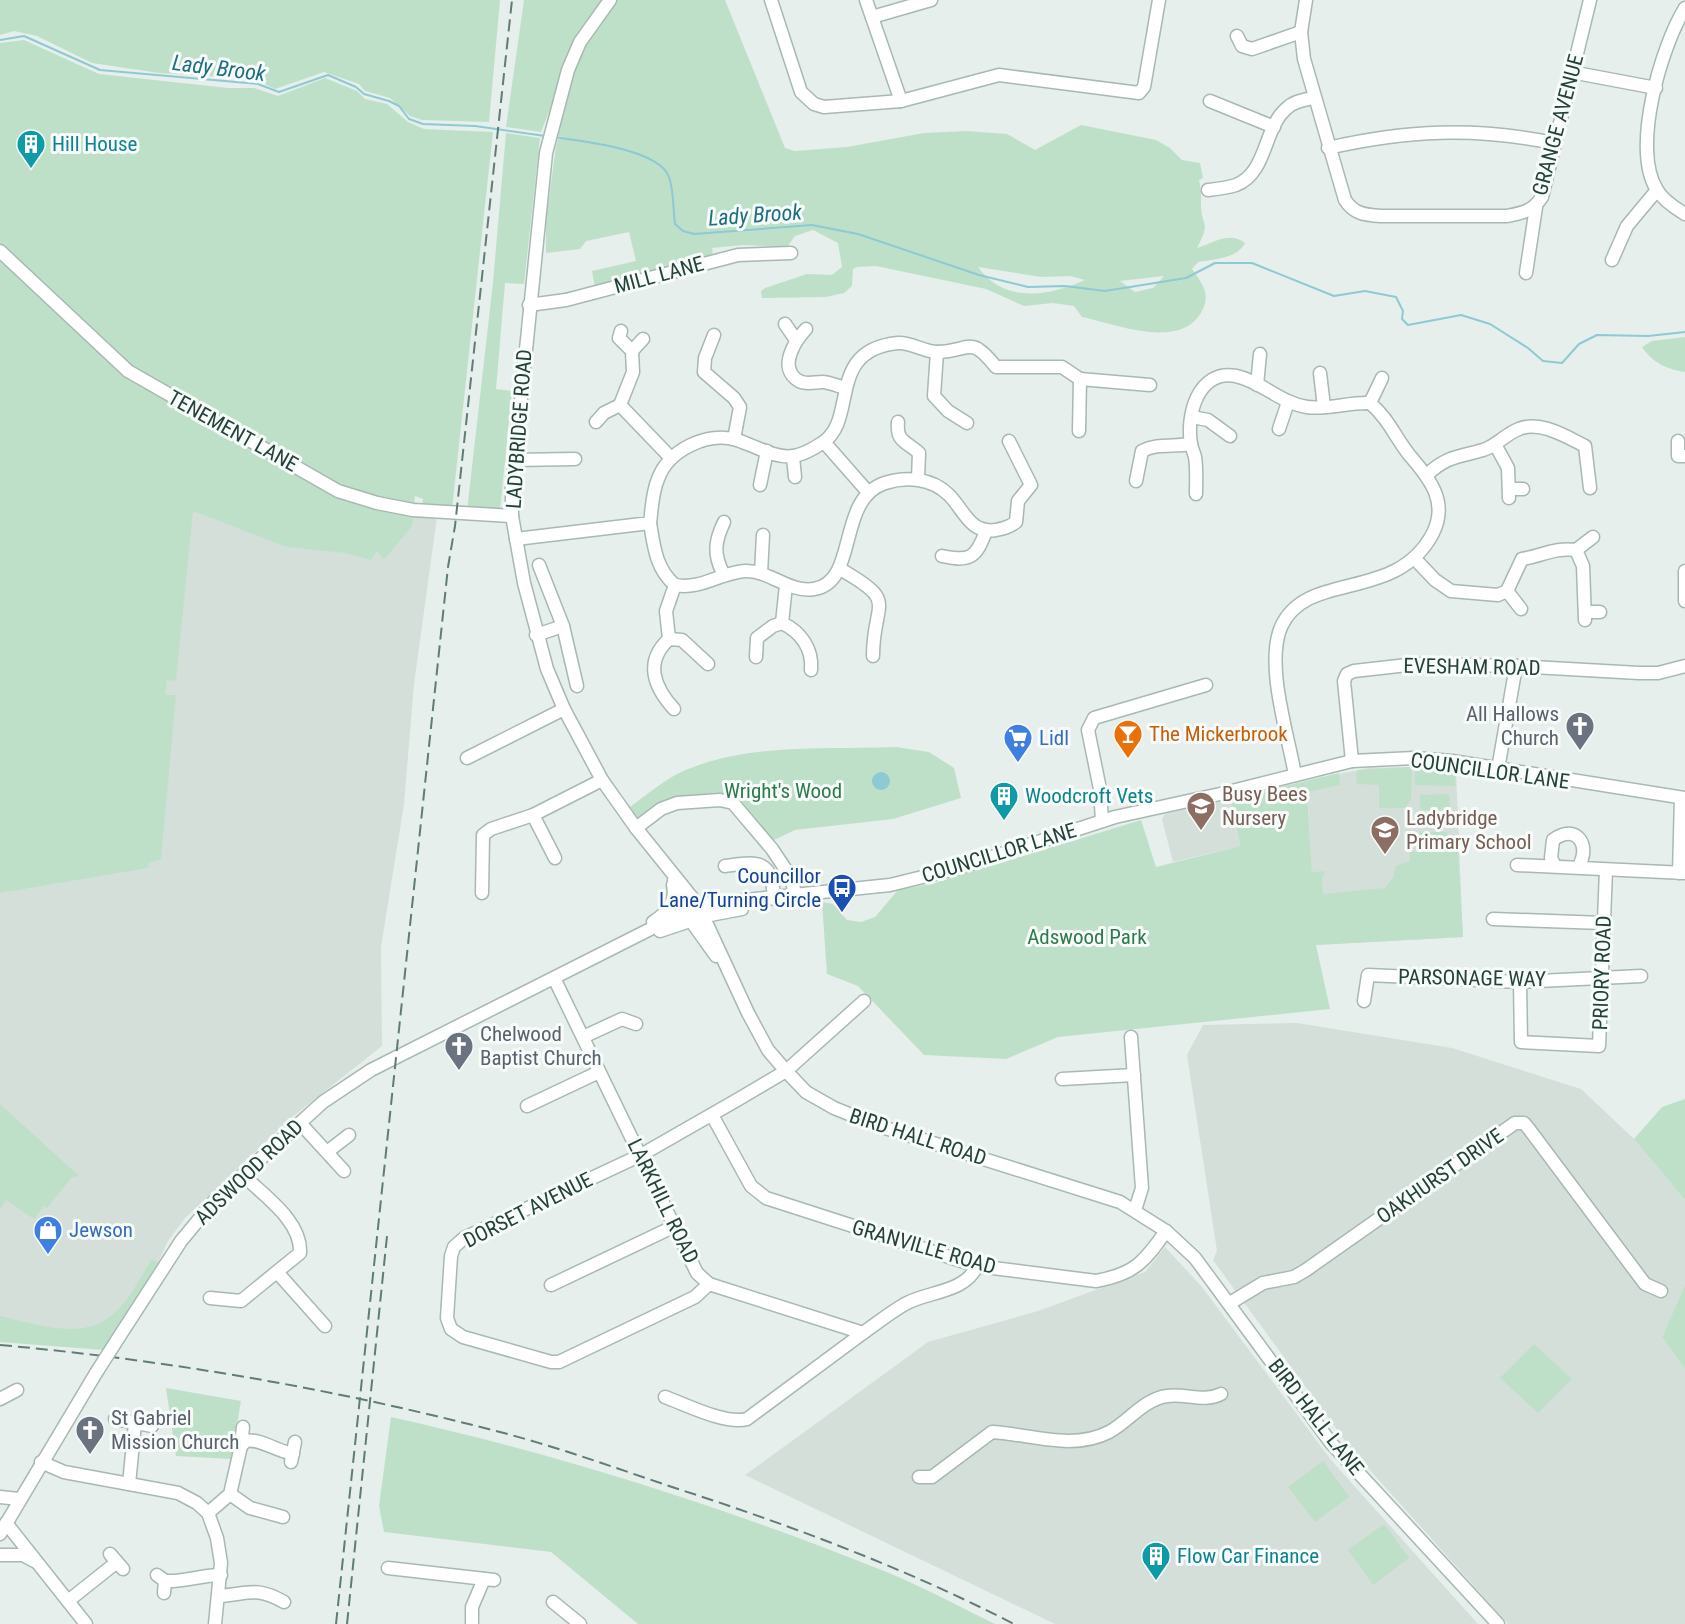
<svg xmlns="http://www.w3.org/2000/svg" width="1685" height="1624" font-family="'Roboto Condensed',sans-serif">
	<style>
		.built { fill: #d4dfda }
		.green { fill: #bfe0c8; fill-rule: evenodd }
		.water { fill: #8ec9d4 }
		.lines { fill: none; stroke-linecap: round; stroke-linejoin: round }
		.stream { stroke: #8ec9d4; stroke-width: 2 }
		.minor-casing { stroke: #a8b8b2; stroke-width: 15 }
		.minor { stroke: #fff; stroke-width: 12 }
		.rail { stroke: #5f7d75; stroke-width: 2; stroke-dasharray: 12 6; stroke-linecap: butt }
		.minor-bridge-casing { stroke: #a8b8b2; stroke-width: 15; stroke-linecap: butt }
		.minor-bridge { stroke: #fff; stroke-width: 12 }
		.labels { text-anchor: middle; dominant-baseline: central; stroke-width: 6; stroke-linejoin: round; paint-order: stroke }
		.street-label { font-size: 21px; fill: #24423a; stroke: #f7fbf9 }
		.culture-label { font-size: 21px; fill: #0d838f; stroke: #f7fbf9; text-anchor: start }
		.worship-label { font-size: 21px; fill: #5b616d; stroke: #f7fbf9; text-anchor: start }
		.food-label { font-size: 21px; fill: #c56008; stroke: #f7fbf9; text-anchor: start }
		.shop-label { font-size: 21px; fill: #366cbe; stroke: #f7fbf9; text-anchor: start }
		.park-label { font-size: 21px; fill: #2d7a4b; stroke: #f7fbf9 }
		.education-label { font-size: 21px; fill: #785e54; stroke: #f7fbf9; text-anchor: start }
		.transit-label { font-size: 21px; fill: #164399; stroke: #f7fbf9; text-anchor: end }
		.water-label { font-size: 22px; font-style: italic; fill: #1c6f80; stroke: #f7fbf9 }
	</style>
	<rect width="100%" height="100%" fill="#e6efeb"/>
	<g class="built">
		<polygon points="0,280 437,517 414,684 404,804 381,947 382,1046 291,1118 185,1218 168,1241 158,1263 111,1337 0,1327"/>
		<polygon points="1417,767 1456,771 1463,937 1316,945 1307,786 1310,780 1368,768"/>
		<polygon points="1231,799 1240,846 1173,862 1162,819 1165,814"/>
		<polygon points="1297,1023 1452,1048 1581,1089 1634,1139 1685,1200 1685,1285 1662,1337 1685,1369 1685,1624 1508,1624 1351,1449 1213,1260 1217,1251 1187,1055 1203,1025"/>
		<polygon points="1165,1247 1202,1287 1331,1460 1478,1624 1055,1624 745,1475 928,1342 1038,1311 1145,1272"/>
	</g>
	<g class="green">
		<polygon points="0,0 500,0 489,122 422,120 410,116 390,98 365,91 359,84 324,72 275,89 255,79 159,73 92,63 37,36 14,31 0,35"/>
		<polygon points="524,0 603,0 559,86 541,132 506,127"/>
		<path d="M610,0H725L785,148L795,151L847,147L924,133L966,131L1007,134L1035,150L1081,125L1156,140L1170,148L1182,160L1200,163L1203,178L1199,180C1201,189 1201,195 1201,203C1201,229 1212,219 1197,248C1214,243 1229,231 1245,243C1237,259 1214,259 1198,262L1192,269C1202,283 1211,294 1202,311C1181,351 1116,324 1082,317L1074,306L1053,303L1024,306L986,289L876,266L857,267L853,269L852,286L844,293L826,297L762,298L761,291L765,288L807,274L832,275L842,267L838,243L813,230L795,236L787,247L743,245L712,248L713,255L586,292L548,298L545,296L595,288L592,271L636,261L629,232L586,241L580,249L546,253V221L556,146L558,139H569L559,136L551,127L580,42ZM978,267L1041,277L1070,276L1085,280C1050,296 1004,304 978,267ZM1164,276L1153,288L1135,292L1120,281Z"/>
		<polygon points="24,40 99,74 228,88 254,88 278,96 325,78 357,91 365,99 387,104 408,122 424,129 493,132 452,509 422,507 423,499 415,496 412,526 384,560 377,551 371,560 346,553 287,547 193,511 176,681 167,680 165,695 176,695 161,859 149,863 148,868 0,893 0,43"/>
		<polygon points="506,133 540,138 524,284 505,283 496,389 512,391 500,511 467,511 493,282"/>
		<path d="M1685,337V372C1666,369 1653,363 1642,347L1652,341Z"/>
		<path d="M896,747L929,752L954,768L961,798L893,819L795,830L772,841L719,796L639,820L630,807C645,796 662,782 679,773C747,742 823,750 896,747Z"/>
		<polygon points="1409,767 1412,772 1411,800 1405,808 1379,808 1379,785 1357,784 1356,773 1359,770"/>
		<polygon points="1418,767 1456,771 1455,786 1415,785 1415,770"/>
		<polygon points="1339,773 1340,785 1307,792 1312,872 1325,871 1322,880 1323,894 1385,888 1394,876 1395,866 1410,861 1410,852 1458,851 1463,937 1316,945 1330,1009 1058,1037 1006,1059 924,1055 858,986 827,974 822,902 833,904 847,920 861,922 875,917 898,890 935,883 1141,820 1156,867 1240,846 1231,799"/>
		<polygon points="1449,794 1450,809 1420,810 1420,795"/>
		<rect x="1420" y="813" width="30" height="15"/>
		<polygon points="1420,832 1447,832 1448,847 1420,847"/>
		<polygon points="1685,1099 1685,1200 1634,1139 1662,1107"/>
		<polygon points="0,1104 79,1176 72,1177 47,1208 44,1206 34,1219 6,1200 0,1210"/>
		<path d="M152,1259L158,1263L103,1350L0,1342V1316C32,1323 79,1340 108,1318C127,1305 140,1278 152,1259Z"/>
		<polygon points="1685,1285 1685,1369 1662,1337"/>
		<polygon points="1534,1344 1572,1379 1538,1413 1500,1378"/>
		<polygon points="166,1388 241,1401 231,1459 176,1456"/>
		<path d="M391,1417C562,1455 727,1508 889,1573C925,1588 960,1607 995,1624H638L551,1552L384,1532L379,1506Z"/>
		<polygon points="1323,1461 1349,1497 1315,1522 1288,1487"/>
		<polygon points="1384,1524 1409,1558 1373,1585 1348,1550"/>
	</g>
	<circle class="water" cx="881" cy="781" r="9"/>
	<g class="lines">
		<g class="stream">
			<polyline points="0,40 24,36 100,70 258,84 279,92 328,75 356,87 364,94 389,101 399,106 409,119 423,124 475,126 545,136"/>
			<path d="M554,137C581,141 659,149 669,177C674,191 673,210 675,224L683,231L694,234L812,225L858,234L979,275L1028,287L1065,286L1105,291L1186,278L1215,263H1252L1334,296L1365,291L1396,297L1403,311L1402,319L1408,325L1461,315L1490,324L1528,348L1543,361L1562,363L1579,344L1597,335L1648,336L1685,332"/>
		</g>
		<g class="minor-casing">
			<g id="minor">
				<polyline points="610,0 580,42 568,70 546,153 512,487 512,516 524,583 547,669 564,709 602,780 636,828 698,905 748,1013 768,1050 786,1071 806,1092 834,1108 879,1126 1120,1202 1166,1231 1195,1258 1331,1443 1498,1624"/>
				<polyline points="771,0 801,92 814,104 824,107 901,101 999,75 1139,93 1144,87 1159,0"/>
				<polyline points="866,0 901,101"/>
				<path d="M1306,0L1301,32L1304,59L1345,200C1354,214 1365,215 1381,216H1507C1523,213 1533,211 1542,197L1590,0"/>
				<path d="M1685,8C1661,47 1631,149 1657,190C1663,200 1675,208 1685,214"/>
				<polyline points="872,17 931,0"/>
				<polyline points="1237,36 1242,46 1252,49 1301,32"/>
				<polyline points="1571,72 1656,88"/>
				<polyline points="1210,101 1274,127"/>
				<path d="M1328,148C1407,130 1474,127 1554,143"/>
				<path d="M1208,190C1217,189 1227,188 1236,185C1268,172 1263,128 1287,108C1294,101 1304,100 1313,98"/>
				<polyline points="0,251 128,371 338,491 377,503 413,510 512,516"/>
				<polyline points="1612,260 1627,226 1657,190"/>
				<polyline points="1526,273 1536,207"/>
				<polyline points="529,305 566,300 738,255 791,253"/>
				<polyline points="785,324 796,340"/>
				<path d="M806,329C795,341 777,368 799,381C806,385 815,382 822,382C829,382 838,386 845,388"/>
				<polyline points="621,331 619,338 632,351"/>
				<polyline points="714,335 705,358 704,372 734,398 740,407 734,439"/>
				<polyline points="643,339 632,351 633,372 620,405 671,458"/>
				<polyline points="937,352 934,396 948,411 967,423"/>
				<polyline points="1320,373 1324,407"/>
				<polyline points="1080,379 1150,385"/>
				<polyline points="1257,385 1260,354"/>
				<polyline points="1370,403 1382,378"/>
				<polyline points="1192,417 1208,420 1230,436"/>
				<polyline points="596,422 604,413 620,405"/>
				<path d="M898,422C896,442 906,441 919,453L918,479"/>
				<polyline points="1279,429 1288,402"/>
				<polyline points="1678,441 1678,456 1685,456"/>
				<polyline points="824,442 867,491"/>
				<polyline points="1496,446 1508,468 1509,498"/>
				<polyline points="793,457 795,477"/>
				<polyline points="513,460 575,459"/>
				<path d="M1428,474C1447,456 1459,457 1483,450C1497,446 1505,434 1519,429C1540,420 1567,437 1585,446L1590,488"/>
				<path d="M1136,481L1142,451C1157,443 1174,447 1191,444"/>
				<polyline points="760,485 767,451"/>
				<polyline points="1510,489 1523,489"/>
				<path d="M1196,494C1196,482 1197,469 1195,457C1194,453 1192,449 1191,444C1186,415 1198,369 1236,376C1261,381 1280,403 1307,407C1327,410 1349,402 1370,403C1389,419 1396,439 1411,457C1431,480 1448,503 1433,533C1396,604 1307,569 1281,627C1265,665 1288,734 1295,775"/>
				<path d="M650,523C654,547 656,569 675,585C701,590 719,573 745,571C769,570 789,593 814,589C859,582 836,499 885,483C906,476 932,478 949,495C964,510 970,534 996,530C1005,528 1009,527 1016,522L1018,501L1031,485L1009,441"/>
				<path d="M516,539L650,523C652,508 652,493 658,479C668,450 708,431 737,440C753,445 776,459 793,456C802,455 815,448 822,443C859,420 825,350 898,343C911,342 924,352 937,352C972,351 969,334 996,367H1062L1080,379L1079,431"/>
				<polyline points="1576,550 1593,537"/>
				<path d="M942,556C970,562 976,558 986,531"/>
				<path d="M1415,559L1435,580L1451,591L1498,595L1507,591L1522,559C1542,556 1555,547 1576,550L1583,566L1585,620"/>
				<polyline points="539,565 563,626"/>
				<path d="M840,569C900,603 873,600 873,656"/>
				<polyline points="1685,571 1685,601"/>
				<path d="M723,573C713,554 715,541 724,522"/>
				<polyline points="761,573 763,535"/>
				<path d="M786,585L782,623C801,632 813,649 811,670"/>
				<polyline points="1507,591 1521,609"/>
				<polyline points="1585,612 1600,612"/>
				<polyline points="536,635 563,626 577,686"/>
				<polyline points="669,639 682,640 708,664"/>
				<polyline points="756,657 757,638 773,626 782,623"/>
				<path d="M674,709C654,687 644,662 669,639L666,611L675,585"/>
				<polyline points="467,758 564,709"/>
				<polyline points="1352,761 1344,681 1347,674 1354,671 1416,664 1516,666 1639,673 1658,673 1685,666"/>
				<polyline points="1498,769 1516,666"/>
				<polyline points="533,815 555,858"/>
				<polyline points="1102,821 1100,789 1088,730 1094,718 1206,685"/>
				<polyline points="636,828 661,809 677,803 720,800 733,803 772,849 790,876 796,896"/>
				<polyline points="1517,865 1685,873"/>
				<path d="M725,866C758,862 772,858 774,899"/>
				<path d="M1555,866L1551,858L1553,840C1576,822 1592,846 1578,867"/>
				<polyline points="1679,873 1681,798"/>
				<polyline points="674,880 691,921 716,956"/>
				<polyline points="482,893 483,835 491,829 533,815 602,780"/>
				<polyline points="1493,919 1603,923"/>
				<path d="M653,922C666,914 677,902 673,885"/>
				<polyline points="660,931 705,916 742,909"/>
				<path d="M554,978L697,1273L709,1284L863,1333C877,1323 891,1312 905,1304C928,1291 965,1293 977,1266"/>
				<polyline points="1520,982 1521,1042 1599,1046 1606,870"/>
				<polyline points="1364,1001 1368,975 1520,982 1641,976"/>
				<polyline points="583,1037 622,1019 636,1024"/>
				<polyline points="1131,1037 1142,1188 1135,1210"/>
				<polyline points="1062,1079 1134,1075"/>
				<polyline points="527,1106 599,1072"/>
				<path d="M712,1115L751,1186L766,1198L977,1266L1096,1281C1135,1274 1145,1261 1166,1231"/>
				<polyline points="300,1123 344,1171"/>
				<polyline points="327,1152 349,1135"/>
				<polyline points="277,1272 325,1326"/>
				<polyline points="709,1284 695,1297 559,1362 551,1362 463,1337 451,1329 447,1318 451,1256 454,1247 464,1238 641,1155 737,1100 786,1071 864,1001"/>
				<polyline points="551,1285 675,1226"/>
				<path d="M210,1298L241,1301L300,1253C302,1221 264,1196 243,1175"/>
				<polyline points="1230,1303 1263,1283 1294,1277 1306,1270 1515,1123 1524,1123 1529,1129 1645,1284 1661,1291"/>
				<polyline points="119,1337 181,1241 215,1200 323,1102 371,1070 698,905 890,885 955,869 1115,817 1220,794 1352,761 1414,758 1452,761 1685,798"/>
				<path d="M665,1397C687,1405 726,1425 747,1419L863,1333"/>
				<polyline points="0,1399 17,1390"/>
				<polyline points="115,1419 152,1426"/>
				<polyline points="241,1446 243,1427"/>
				<polyline points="41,1462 64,1472 178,1493 197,1503 208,1513 217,1538 221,1563 215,1624"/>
				<polyline points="291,1462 295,1442"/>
				<path d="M919,1477H932L992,1432C1029,1434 1073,1451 1109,1432C1128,1422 1144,1399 1167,1396C1186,1393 1203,1403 1221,1394"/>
				<polyline points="129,1484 135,1423"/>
				<polyline points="230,1494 250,1508 283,1517"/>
				<polyline points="0,1497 19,1499"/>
				<path d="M208,1513L230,1494L241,1446L246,1441C260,1438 276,1451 293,1454"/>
				<polyline points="6,1523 86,1624"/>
				<polyline points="0,1534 96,1373"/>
				<polyline points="110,1554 123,1569"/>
				<polyline points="0,1555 23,1555 34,1561"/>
				<polyline points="388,1568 494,1580"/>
				<polyline points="157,1575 165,1581 164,1593"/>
				<path d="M165,1581C185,1582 201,1575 221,1575"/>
				<path d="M219,1596C249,1594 256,1586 284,1602"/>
				<polyline points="68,1601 117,1562"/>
				<polyline points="553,1602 580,1624"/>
				<polyline points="472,1624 472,1607 484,1579"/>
			</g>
		</g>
		<use href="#minor" class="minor"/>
		<g class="rail">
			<path d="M0,1345C166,1360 330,1388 492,1430C552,1445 610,1466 669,1486C787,1524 903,1567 1014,1624"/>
			<polyline points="336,1624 448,567 455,526 512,0"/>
			<polyline points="347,1624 387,1236"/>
		</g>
		<g class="minor-bridge-casing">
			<polyline id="minor-bridge" points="96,1373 119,1337"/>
		</g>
		<use href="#minor-bridge" class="minor-bridge"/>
	</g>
	<defs>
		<g id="building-pin" transform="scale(1.5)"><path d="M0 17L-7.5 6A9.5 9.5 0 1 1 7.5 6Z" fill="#0f9aa8" stroke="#f7fbf9"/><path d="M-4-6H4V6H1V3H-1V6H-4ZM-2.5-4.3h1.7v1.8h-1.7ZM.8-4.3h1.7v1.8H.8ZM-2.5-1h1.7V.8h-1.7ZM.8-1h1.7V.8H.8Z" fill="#fff"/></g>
		<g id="church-pin" transform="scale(1.5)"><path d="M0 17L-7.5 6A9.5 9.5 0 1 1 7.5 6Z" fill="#6b7280" stroke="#f7fbf9"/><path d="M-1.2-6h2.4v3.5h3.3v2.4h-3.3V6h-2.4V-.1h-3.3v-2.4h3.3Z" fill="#fff"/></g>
		<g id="bar-pin" transform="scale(1.5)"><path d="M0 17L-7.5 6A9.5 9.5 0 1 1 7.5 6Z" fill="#e8710a" stroke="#f7fbf9"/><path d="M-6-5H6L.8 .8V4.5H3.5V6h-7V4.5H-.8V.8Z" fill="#fff"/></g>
		<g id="supermarket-pin" transform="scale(1.5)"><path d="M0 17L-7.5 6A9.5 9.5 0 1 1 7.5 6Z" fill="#3f7fe0" stroke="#f7fbf9"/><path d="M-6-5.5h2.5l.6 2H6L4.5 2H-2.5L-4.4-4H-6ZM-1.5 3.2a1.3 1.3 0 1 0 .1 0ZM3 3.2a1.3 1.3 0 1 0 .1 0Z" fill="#fff"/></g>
		<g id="school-pin" transform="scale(1.5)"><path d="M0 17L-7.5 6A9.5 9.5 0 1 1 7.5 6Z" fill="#8d6e63" stroke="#f7fbf9"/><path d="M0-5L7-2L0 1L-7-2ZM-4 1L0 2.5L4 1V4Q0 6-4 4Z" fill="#fff"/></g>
		<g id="bus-pin" transform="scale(1.5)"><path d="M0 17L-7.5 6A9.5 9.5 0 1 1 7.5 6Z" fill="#1a4fb4" stroke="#f7fbf9"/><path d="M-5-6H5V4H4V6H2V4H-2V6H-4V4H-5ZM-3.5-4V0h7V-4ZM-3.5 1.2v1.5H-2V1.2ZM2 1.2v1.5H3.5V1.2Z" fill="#fff"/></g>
		<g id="shop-pin" transform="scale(1.5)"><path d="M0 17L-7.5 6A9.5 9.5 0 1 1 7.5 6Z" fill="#3f7fe0" stroke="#f7fbf9"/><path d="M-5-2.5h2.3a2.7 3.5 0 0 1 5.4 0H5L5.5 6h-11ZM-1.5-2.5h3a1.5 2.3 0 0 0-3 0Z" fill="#fff"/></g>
	</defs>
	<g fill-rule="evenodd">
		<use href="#building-pin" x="31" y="144"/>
		<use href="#church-pin" x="1580" y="726"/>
		<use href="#bar-pin" x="1128" y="734"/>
		<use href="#supermarket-pin" x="1018" y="738"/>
		<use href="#building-pin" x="1004" y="796"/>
		<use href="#school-pin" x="1201" y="806"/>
		<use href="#school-pin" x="1385" y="830"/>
		<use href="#bus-pin" x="842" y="888"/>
		<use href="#church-pin" x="459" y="1046"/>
		<use href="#shop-pin" x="48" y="1230"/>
		<use href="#church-pin" x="90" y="1430"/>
		<use href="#building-pin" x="1156" y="1556"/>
	</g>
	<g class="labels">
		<g class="street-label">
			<text transform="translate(1558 125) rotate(-75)">GRANGE AVENUE</text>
			<text transform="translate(659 275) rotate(-15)">MILL LANE</text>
			<text transform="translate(519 429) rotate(-86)">LADYBRIDGE ROAD</text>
			<text transform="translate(233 431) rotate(29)">TENEMENT LANE</text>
			<text transform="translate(1472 667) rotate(1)">EVESHAM ROAD</text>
			<text transform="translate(1490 771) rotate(8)">COUNCILLOR LANE</text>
			<text transform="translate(999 853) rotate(-17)">COUNCILLOR LANE</text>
			<text transform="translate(1602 973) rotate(-88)">PRIORY ROAD</text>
			<text transform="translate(1472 978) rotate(1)">PARSONAGE WAY</text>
			<text transform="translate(918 1137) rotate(18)">BIRD HALL ROAD</text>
			<text transform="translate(249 1172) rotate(-44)">ADSWOOD ROAD</text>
			<text transform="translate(1440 1176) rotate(-35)">OAKHURST DRIVE</text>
			<text transform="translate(663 1201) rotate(64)">LARKHILL ROAD</text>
			<text transform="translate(528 1210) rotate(-27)">DORSET AVENUE</text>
			<text transform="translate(924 1247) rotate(16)">GRANVILLE ROAD</text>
			<text transform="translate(1316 1417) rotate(52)">BIRD HALL LANE</text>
		</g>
		<g class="culture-label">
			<text x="52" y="144">Hill House</text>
			<text x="1025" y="796">Woodcroft Vets</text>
			<text x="1177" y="1556">Flow Car Finance</text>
		</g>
		<g class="worship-label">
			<text x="1559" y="714" text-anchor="end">All Hallows<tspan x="1559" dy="24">Church</tspan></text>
			<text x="480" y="1034">Chelwood<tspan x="480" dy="24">Baptist Church</tspan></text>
			<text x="111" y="1418">St Gabriel<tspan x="111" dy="24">Mission Church</tspan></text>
		</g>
		<g class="food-label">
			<text x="1149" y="734">The Mickerbrook</text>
		</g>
		<g class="shop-label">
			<text x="1039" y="738">Lidl</text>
			<text x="69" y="1230">Jewson</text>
		</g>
		<g class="park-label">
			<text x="783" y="791">Wright's Wood</text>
			<text x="1087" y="937">Adswood Park</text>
		</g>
		<g class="education-label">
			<text x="1222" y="794">Busy Bees<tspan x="1222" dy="24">Nursery</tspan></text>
			<text x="1406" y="818">Ladybridge<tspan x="1406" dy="24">Primary School</tspan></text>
		</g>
		<g class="transit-label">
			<text x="821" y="876">Councillor<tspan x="821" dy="24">Lane/Turning Circle</tspan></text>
		</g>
		<g class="water-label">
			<text transform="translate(219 68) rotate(7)">Lady Brook</text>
			<text transform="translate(755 215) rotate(-4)">Lady Brook</text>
		</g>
	</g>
</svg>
